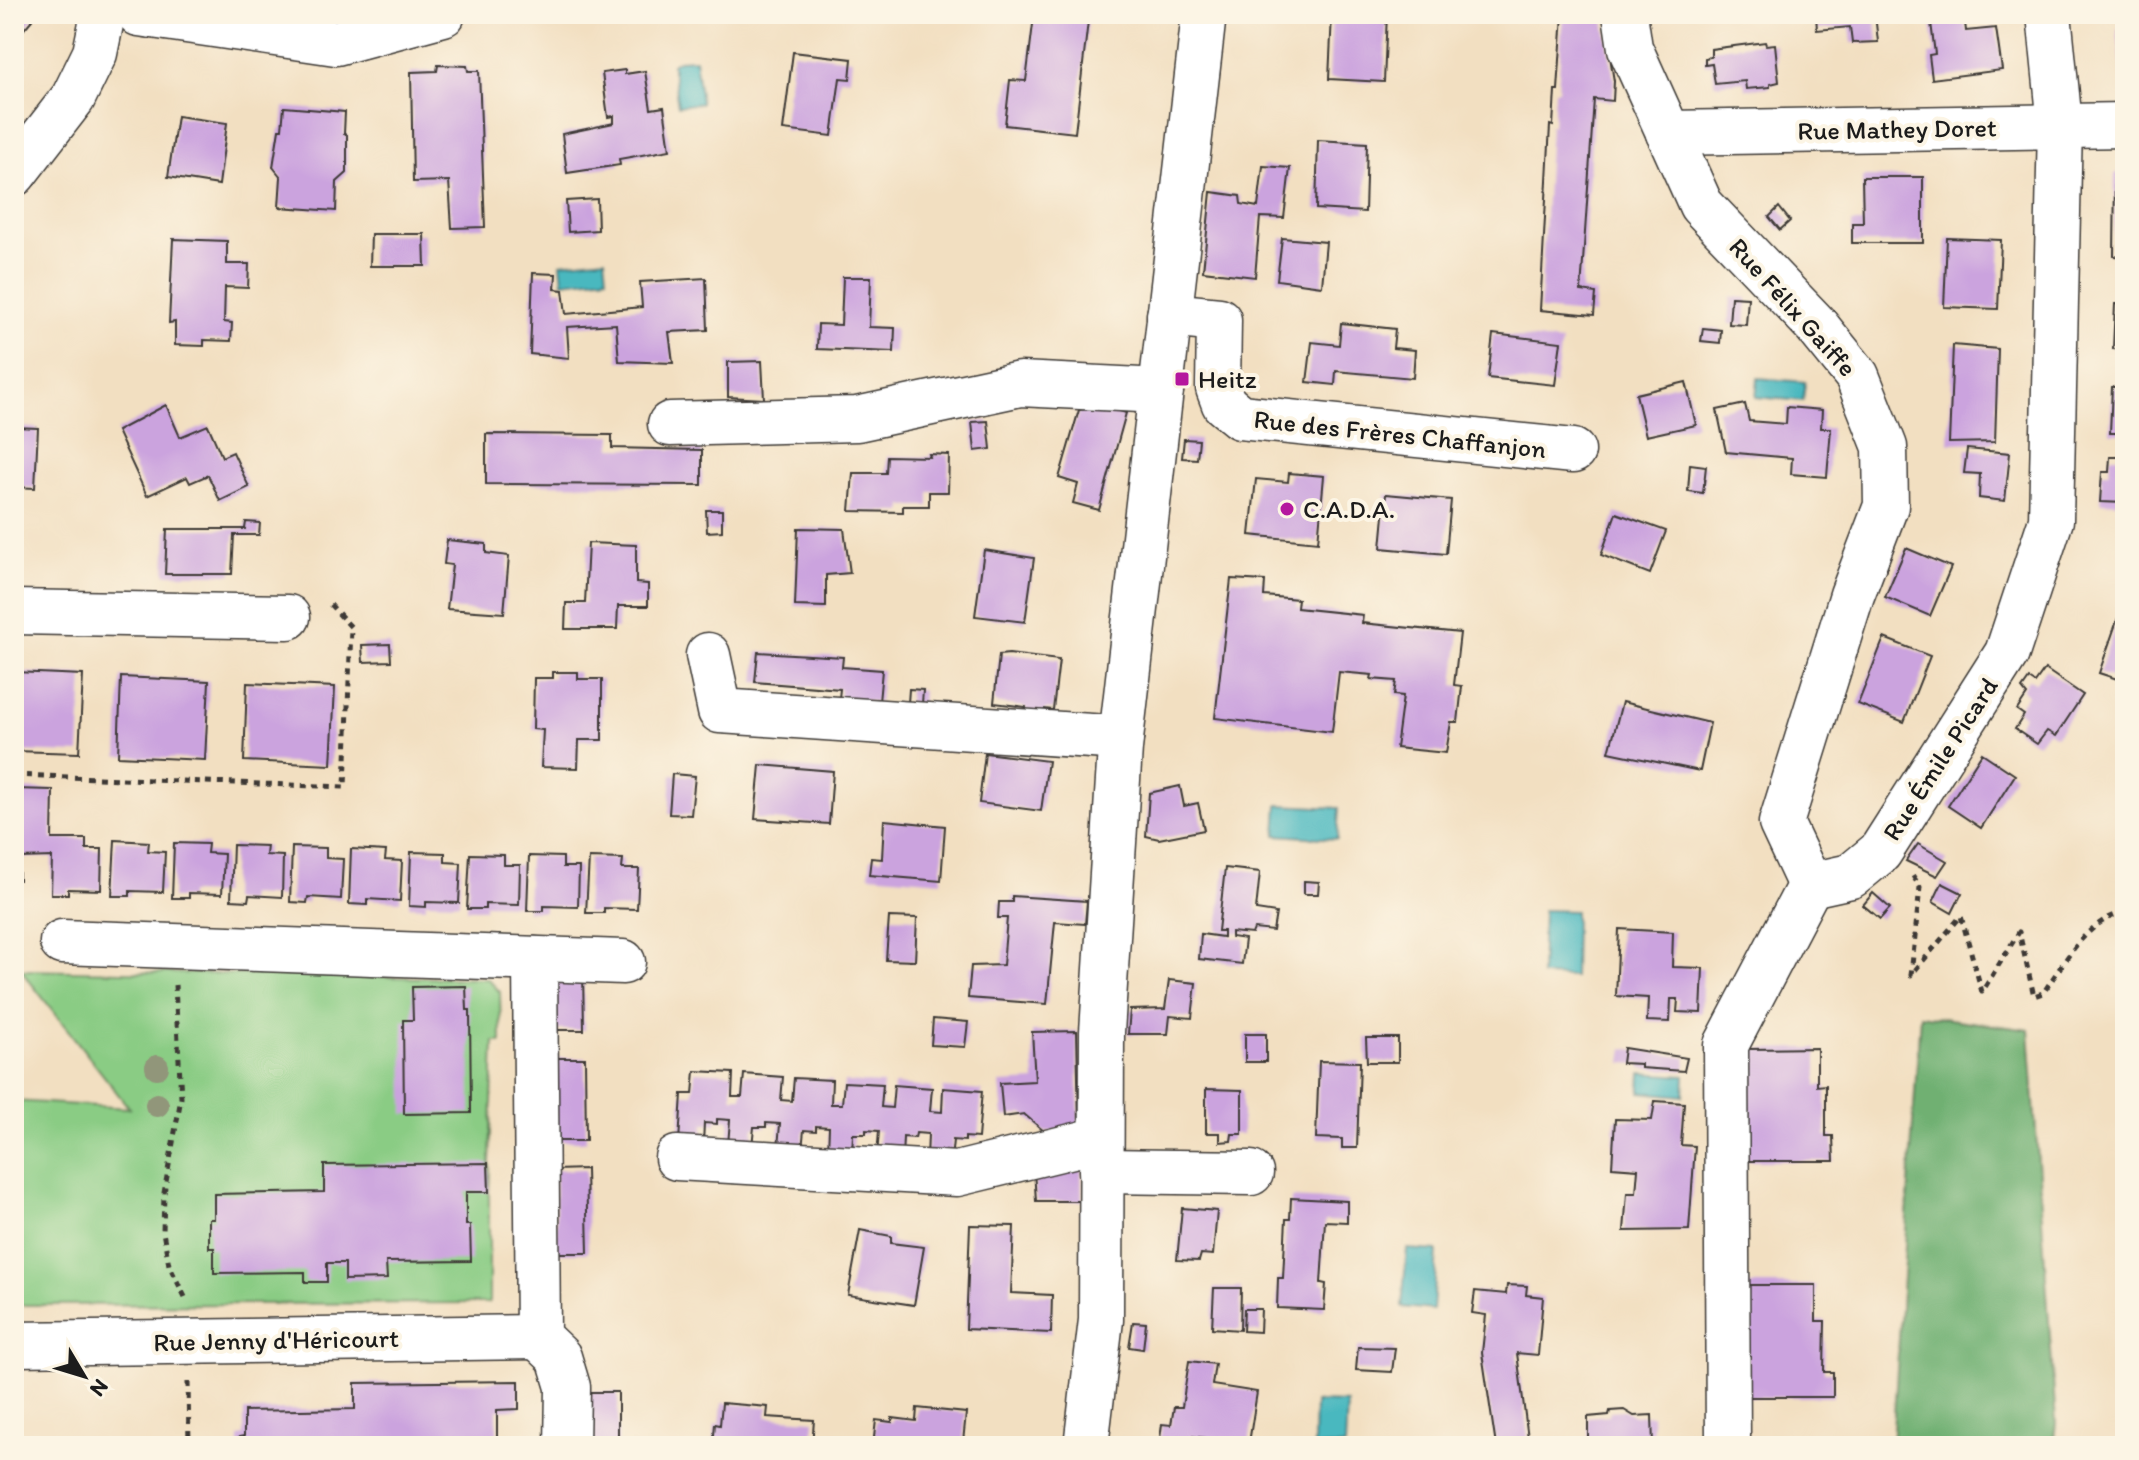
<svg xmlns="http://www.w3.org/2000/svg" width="2139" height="1460" font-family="Itim,sans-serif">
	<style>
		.green { fill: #8acc84; stroke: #537450; stroke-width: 2 }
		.forest { fill: #6fb072; stroke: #466647; stroke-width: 2 }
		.water { fill: #49b8bf; stroke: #326a6e; stroke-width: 2 }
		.building { fill: #cba3de }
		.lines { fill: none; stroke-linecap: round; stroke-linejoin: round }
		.minor-casing { stroke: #3c3935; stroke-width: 47 }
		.path { stroke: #3c3935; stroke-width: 5; stroke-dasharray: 6 6; stroke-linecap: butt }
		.minor { stroke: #fff; stroke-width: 44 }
		.tree { fill: #91967a }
		.poi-dot { fill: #b5179e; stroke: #fcf5e5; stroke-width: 3 }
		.labels { text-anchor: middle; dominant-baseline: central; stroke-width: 8; stroke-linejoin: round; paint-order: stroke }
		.street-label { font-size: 26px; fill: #1c1c1c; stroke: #fcf5e5 }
		.poi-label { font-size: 26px; fill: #1c1c1c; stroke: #fcf5e5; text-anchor: start }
	</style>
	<rect width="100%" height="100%" fill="#fcf5e5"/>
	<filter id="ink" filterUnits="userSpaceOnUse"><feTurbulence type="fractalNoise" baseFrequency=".0125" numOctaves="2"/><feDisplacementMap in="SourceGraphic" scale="16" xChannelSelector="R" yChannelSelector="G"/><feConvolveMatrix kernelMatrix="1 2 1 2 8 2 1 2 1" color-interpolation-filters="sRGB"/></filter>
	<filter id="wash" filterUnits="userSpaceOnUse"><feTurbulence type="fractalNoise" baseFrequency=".006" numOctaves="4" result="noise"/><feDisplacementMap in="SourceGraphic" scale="32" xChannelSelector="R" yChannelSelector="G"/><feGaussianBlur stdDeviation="1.8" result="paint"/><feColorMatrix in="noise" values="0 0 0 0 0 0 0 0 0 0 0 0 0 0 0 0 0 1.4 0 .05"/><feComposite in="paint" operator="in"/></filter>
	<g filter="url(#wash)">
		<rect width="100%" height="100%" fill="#f2dfc1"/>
		<polygon class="green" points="21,970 488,979 500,992 501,1042 494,1042 489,1192 489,1303 14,1305 14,1101 129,1108"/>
		<polygon class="forest" points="1920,1015 2029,1030 2056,1423 2053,1446 1892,1446"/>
		<g class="water">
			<polygon points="695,59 701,103 678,106 672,64 678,60"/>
			<polygon points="605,258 607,277 563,282 561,263"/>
			<polygon points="1758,378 1805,382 1803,401 1756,397"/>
			<polygon points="1278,805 1339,808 1337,839 1276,835"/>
			<polygon points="1543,910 1575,911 1574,977 1541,976"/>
			<polygon points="1641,1073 1685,1076 1684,1096 1640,1092"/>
			<polygon points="1407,1249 1437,1251 1433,1310 1402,1307"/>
			<polygon points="1315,1402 1347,1403 1345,1446 1314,1446"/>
		</g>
		<g id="blocks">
			<g class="building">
				<polygon points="14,14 37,14 14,41"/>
				<polygon points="1332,14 1387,14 1384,82 1329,79"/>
				<polygon points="1563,14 1603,14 1614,81 1613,101 1594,99 1581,291 1596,293 1594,315 1540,310 1550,125 1553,126 1555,90 1558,90"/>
				<polygon points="1816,14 1875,14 1878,42 1852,43 1850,27 1817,30"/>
				<polygon points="1964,14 1966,31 1996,28 2002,70 1932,79 1929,55 1935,54 1930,15"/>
				<polygon points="1034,16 1088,21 1075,133 1005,125 1010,80 1026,81"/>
				<polygon points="2125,28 2125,73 2122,73 2117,29"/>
				<polygon points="1765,42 1766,45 1775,44 1779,82 1770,84 1770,87 1746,89 1745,81 1715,84 1712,64 1705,65 1705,58 1711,57 1711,49"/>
				<polygon points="793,52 852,59 850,79 840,78 832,136 783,130"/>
				<polygon points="438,65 467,66 468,71 479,71 485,227 452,228 449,181 413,182 411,72 437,71"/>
				<polygon points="625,70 625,74 645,71 651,109 664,107 670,150 619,159 620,165 567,173 562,134 614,123 614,116 608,117 602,73"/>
				<polygon points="284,107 345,112 344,134 347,135 347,173 337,182 336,211 279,207 281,177 273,167 279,129 282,129"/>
				<polygon points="177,116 227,123 219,185 168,177"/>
				<polygon points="1318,140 1367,143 1365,212 1316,209"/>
				<polygon points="1263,166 1290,168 1284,218 1260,217 1255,277 1203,271 1211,192 1240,196 1241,204 1258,207"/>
				<polygon points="2115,173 2125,173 2125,257 2114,256"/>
				<polygon points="1862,177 1923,177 1923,243 1852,243 1852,223 1863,223"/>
				<polygon points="597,199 598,230 568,232 566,201"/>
				<polygon points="1779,207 1790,221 1780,230 1769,217"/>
				<polygon points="371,234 424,234 425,266 370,266"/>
				<polygon points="1282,238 1326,242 1322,286 1277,280"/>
				<polygon points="1947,238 2001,240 1998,309 1944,307"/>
				<polygon points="173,239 227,241 227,264 249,264 248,288 225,287 224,322 232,323 231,341 204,340 204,346 175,345 175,322 169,323"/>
				<polygon points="533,273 556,274 555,289 563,290 566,314 642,307 640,282 706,278 708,330 669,332 673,363 619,361 616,324 567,327 569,358 530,354"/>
				<polygon points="843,277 871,277 869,327 895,328 894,352 817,349 818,324 841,325"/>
				<polygon points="1731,297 1748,298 1746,325 1729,324"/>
				<polygon points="2115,304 2125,304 2125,350 2113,349"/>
				<polygon points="1341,323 1395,329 1393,348 1415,350 1413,378 1336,371 1335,385 1307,382 1312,342 1339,345"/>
				<polygon points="1703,328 1721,330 1720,343 1701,341"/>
				<polygon points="1493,334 1561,342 1555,385 1488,378"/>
				<polygon points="1953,345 1998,349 1995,442 1949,443"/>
				<polygon points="762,361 764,399 728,397 728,362"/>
				<polygon points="1686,382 1696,425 1646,436 1636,394"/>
				<polygon points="2112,387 2125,387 2125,433 2110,433"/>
				<polygon points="1745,404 1749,421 1786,424 1787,407 1822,410 1821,428 1831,428 1827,477 1791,474 1792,458 1726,452 1717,410"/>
				<polygon points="166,405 180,437 208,425 222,457 233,452 249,487 220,501 208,475 190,483 187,477 147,496 117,431"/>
				<polygon points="1106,407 1126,413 1099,510 1073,503 1078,484 1059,478 1079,410"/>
				<polygon points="988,421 991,449 975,451 972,422"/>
				<polygon points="14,427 38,428 35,488 14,487"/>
				<polygon points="486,434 612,435 612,448 702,450 702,485 486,484"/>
				<polygon points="1184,439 1199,440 1197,459 1182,458"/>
				<polygon points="1967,449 2010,453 2005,501 1979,498 1980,474 1964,473"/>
				<polygon points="929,454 949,455 948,492 929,492 929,506 903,506 903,512 850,511 853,473 886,473 887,456 930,457"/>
				<polygon points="2110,457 2125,457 2125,503 2100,502 2102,472 2109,472"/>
				<polygon points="1690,464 1706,466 1703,493 1688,491"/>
				<polygon points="1289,473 1324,476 1318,542 1250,535 1256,479 1288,482"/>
				<polygon points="1386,494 1451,500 1446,554 1381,548"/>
				<polygon points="706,510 722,510 722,531 707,532"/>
				<polygon points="1616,513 1666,531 1650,574 1601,555"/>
				<polygon points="246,522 260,523 259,535 234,535 232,574 165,574 167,529 245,529"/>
				<polygon points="798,528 844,529 850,573 826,575 826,607 795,606"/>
				<polygon points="447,540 486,544 486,553 509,556 504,613 447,609 452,565 444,564"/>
				<polygon points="588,543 636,545 636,583 648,584 648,606 618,606 617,629 565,629 566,603 585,603"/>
				<polygon points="1906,548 1951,567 1930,616 1885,597"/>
				<polygon points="984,550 1034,558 1025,622 975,616"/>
				<polygon points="1231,579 1265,581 1264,596 1298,599 1297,608 1363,615 1362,623 1460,633 1454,685 1462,686 1458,722 1451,722 1446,753 1396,748 1403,696 1394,695 1396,681 1371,679 1372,675 1339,672 1332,732 1215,718"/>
				<polygon points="2120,612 2125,613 2123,681 2099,673"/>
				<polygon points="1884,638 1930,656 1904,722 1858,704"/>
				<polygon points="390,644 391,661 363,662 362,645"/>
				<polygon points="758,652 843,657 842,667 882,670 879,702 839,698 840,689 755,682"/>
				<polygon points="1009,654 1059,660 1053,710 1045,709 1043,718 1025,716 1026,707 994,703 999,655"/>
				<polygon points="2045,669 2083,695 2056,736 2047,731 2037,744 2015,729 2024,715 2017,710 2027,695 2022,689 2029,679 2035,683"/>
				<polygon points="14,672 83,675 79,753 14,751"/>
				<polygon points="553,672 578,672 578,679 602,679 602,740 579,740 578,768 541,767 543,730 533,729 534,678 553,678"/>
				<polygon points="121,677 209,681 205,760 118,756"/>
				<polygon points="247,683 335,687 331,765 244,761"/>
				<polygon points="909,689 923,690 922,704 908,703"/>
				<polygon points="1622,702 1710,723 1700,771 1609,752"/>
				<polygon points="985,753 1048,761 1041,811 979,803"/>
				<polygon points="1982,753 2015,775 1981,828 1948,806"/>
				<polygon points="760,765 833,771 829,824 755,819"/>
				<polygon points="672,774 695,776 691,815 669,814"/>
				<polygon points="1180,786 1184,806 1198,803 1204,830 1159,839 1146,836 1149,793"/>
				<polygon points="14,789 53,790 52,839 86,839 86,849 102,849 101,890 68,889 68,894 51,894 52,857 19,858 19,880 14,880"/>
				<polygon points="884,820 945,826 941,881 869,875 871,858 882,859"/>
				<polygon points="115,840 149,842 148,851 165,852 163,892 130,891 130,896 112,896"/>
				<polygon points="174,843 208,844 207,853 224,854 222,894 189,893 189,898 172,898"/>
				<polygon points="1918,844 1947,861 1937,876 1906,861"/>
				<polygon points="233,845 267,846 266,855 283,856 282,897 249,895 248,901 231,900"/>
				<polygon points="292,847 326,848 326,858 343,859 341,899 308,897 307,903 290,902"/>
				<polygon points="351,849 386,851 385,860 402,861 400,901 367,899 367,905 349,904"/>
				<polygon points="411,852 445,853 445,862 461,863 459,903 426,902 426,907 409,906"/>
				<polygon points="470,854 504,855 504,865 520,865 519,905 485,904 485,909 467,909"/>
				<polygon points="529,856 563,857 563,867 579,867 578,907 544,906 544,911 527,911"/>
				<polygon points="589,858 623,859 622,869 639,869 637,909 604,908 604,913 586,913"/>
				<polygon points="1225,868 1260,872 1256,910 1276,913 1273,931 1254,929 1252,934 1231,932 1231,937 1245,939 1242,964 1199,959 1201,934 1223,937 1223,931 1218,931"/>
				<polygon points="1304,881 1319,882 1318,894 1304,894"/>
				<polygon points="1942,883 1962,893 1952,913 1933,902"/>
				<polygon points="1873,893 1890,908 1880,919 1863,905"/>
				<polygon points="1012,896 1087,901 1085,924 1055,922 1047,1004 968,998 971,966 1003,965 1007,918 998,918 999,902 1012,902"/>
				<polygon points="889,917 917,918 915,961 886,960"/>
				<polygon points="1619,929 1673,932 1672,967 1703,968 1701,1013 1677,1012 1678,999 1671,999 1670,1022 1647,1021 1648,998 1616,996"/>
				<polygon points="583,970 584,1030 553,1030 552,971"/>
				<polygon points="1169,980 1196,983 1192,1018 1170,1016 1168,1034 1128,1034 1130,1010 1165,1009"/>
				<polygon points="466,986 467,1010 470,1010 471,1113 404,1114 403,1020 413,1020 412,987"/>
				<polygon points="933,1019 968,1022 965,1047 931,1045"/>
				<polygon points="1077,1031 1079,1127 1045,1132 1024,1114 1003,1117 1000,1083 1035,1081 1032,1032"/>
				<rect x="1245" y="1034" width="21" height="28"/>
				<polygon points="1366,1038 1398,1038 1398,1062 1367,1062"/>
				<polygon points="1624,1048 1687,1058 1684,1071 1641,1068 1641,1064 1622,1063"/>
				<polygon points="1817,1048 1817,1086 1826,1085 1826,1136 1833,1136 1834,1161 1747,1161 1747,1049"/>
				<polygon points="554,1058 585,1058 586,1141 555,1141"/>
				<polygon points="1319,1061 1360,1062 1357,1148 1342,1148 1342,1139 1316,1138"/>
				<polygon points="695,1071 733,1073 732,1097 742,1097 744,1074 783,1077 781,1100 792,1101 794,1078 832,1080 831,1104 842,1104 844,1082 883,1084 881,1107 892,1108 894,1085 932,1088 930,1111 942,1112 943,1088 982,1091 978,1138 965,1137 965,1141 953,1140 951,1161 927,1159 928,1134 916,1133 915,1138 903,1137 902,1158 877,1156 879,1131 866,1130 866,1134 853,1134 852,1154 828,1152 829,1127 816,1126 816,1131 804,1130 802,1150 778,1148 780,1124 766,1123 766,1127 754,1127 752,1147 728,1145 730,1120 717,1119 717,1124 704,1123 703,1144 679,1142 682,1094 693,1094"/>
				<polygon points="1206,1089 1242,1090 1242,1134 1232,1134 1231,1141 1220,1142 1220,1133 1206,1133"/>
				<polygon points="1655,1101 1684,1103 1681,1145 1695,1146 1689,1230 1624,1231 1627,1193 1636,1193 1638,1169 1612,1167 1615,1119 1652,1120"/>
				<polygon points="1081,1162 1082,1201 1036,1201 1034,1170"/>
				<polygon points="488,1163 489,1192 466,1192 466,1225 470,1225 471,1261 386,1262 387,1279 345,1280 345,1263 327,1263 327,1282 305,1282 305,1272 214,1273 214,1248 209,1248 209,1219 214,1219 214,1194 324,1192 324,1165"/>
				<polygon points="586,1169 588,1253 557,1253 555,1170"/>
				<polygon points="1291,1198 1347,1201 1347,1222 1325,1221 1321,1283 1326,1284 1324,1310 1277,1308 1278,1278 1283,1278 1286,1219 1290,1219"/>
				<polygon points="1182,1208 1217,1211 1213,1255 1201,1254 1199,1261 1177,1260"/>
				<polygon points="970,1225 1014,1226 1011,1293 1052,1295 1051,1333 966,1329"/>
				<polygon points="860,1230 891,1236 891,1243 924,1247 914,1305 848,1295"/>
				<polygon points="1507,1285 1527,1286 1526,1295 1543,1297 1538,1355 1517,1353 1529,1446 1496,1446 1482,1353 1486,1315 1472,1313 1475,1291 1506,1294"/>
				<polygon points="1747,1285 1816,1285 1816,1321 1825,1321 1824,1372 1833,1372 1833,1397 1747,1397"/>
				<polygon points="1214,1288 1241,1288 1240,1330 1212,1328"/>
				<polygon points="1244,1309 1261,1309 1260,1332 1243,1331"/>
				<polygon points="1133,1322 1146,1323 1143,1349 1129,1347"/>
				<polygon points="1358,1347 1395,1348 1392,1372 1356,1370"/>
				<polygon points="1189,1361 1215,1364 1212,1385 1257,1392 1249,1443 1190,1436 1189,1446 1159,1446 1162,1424 1171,1425 1174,1407 1182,1407"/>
				<polygon points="519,1381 519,1409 497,1410 497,1442 501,1442 501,1446 239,1446 239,1437 244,1436 244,1411 355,1409 355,1383"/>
				<polygon points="587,1392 618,1392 618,1446 588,1446"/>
				<polygon points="722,1403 768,1407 767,1417 814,1420 812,1446 713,1446 715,1424 720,1425"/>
				<polygon points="917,1408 966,1413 963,1442 978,1446 873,1446 876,1420 892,1422 892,1418 916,1421"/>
				<polygon points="1624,1410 1634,1416 1652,1415 1653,1446 1586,1446 1588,1442 1588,1417 1609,1415 1610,1411"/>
				<polygon points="76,1439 76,1446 48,1446 47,1440"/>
			</g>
		</g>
	</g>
	<g filter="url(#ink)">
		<use href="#blocks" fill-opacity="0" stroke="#3c3935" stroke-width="2"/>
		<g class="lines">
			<g class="minor-casing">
				<g id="minor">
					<polyline points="139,14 336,43 443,14"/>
					<polyline points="1625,14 1630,48 1701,205 1815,324 1857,376 1885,447 1886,506 1852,595 1781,823 1810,885"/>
					<polyline points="1668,133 2125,125"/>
					<polyline points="14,174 73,98 95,53 103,14"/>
					<polyline points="1169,315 1219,320 1218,388 1224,404 1240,417 1573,451"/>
					<polyline points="670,424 857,419 1020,384 1161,391"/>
					<polyline points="14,612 288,617"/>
					<polyline points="708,655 720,711 1121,738"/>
					<polyline points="1810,885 1851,876 1880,852 2007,653 2051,520 2060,125 2049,14"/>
					<polyline points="62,942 623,962"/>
					<polyline points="535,959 538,1337 559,1357 568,1387 567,1446"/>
					<polyline points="677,1158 957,1174 1101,1139"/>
					<polyline points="1101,1171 1251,1173"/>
					<polyline points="14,1344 538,1337"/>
					<polyline points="1086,1446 1101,1320 1102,1032 1120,748 1204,14"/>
					<polyline points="1728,1446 1726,1045 1810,885"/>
				</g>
			</g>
			<g class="path">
				<polyline points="14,775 345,787 351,627 327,601"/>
				<path d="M1913,876L1920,887L1911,975L1961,916L1982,992L2019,932L2034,996L2043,993C2065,962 2085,921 2125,912"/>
				<polyline points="175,985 181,1098 164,1193 163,1232 169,1265 187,1301"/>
				<polyline points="188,1382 189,1446"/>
			</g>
			<use href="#minor" class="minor"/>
		</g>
		<g class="tree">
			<circle cx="157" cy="1067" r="12"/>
			<circle cx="157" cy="1105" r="12"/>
		</g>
	</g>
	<g class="poi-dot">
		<rect x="1174" y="371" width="16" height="16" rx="4"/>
		<circle cx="1287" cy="509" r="8"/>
	</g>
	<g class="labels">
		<g class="street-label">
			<text transform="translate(1897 129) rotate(-1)">Rue Mathey Doret</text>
			<text transform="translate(1793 307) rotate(48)">Rue Félix Gaiffe</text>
			<text transform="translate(1400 434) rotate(6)">Rue des Frères Chaffanjon</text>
			<text transform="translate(1940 759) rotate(-57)">Rue Émile Picard</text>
			<text transform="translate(276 1340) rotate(-1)">Rue Jenny d'Héricourt</text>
		</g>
		<g class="poi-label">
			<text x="1198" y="379">Heitz</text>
			<text x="1303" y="509">C.A.D.A.</text>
		</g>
	</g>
	<rect width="2139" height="1460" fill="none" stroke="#fcf5e5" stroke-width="48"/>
	<g transform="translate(84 1376) rotate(128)" stroke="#fcf5e5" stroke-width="6" paint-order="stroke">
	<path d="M0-6L14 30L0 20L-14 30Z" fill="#1c1c1c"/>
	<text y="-12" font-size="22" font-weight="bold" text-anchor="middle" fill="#1c1c1c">N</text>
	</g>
</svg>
